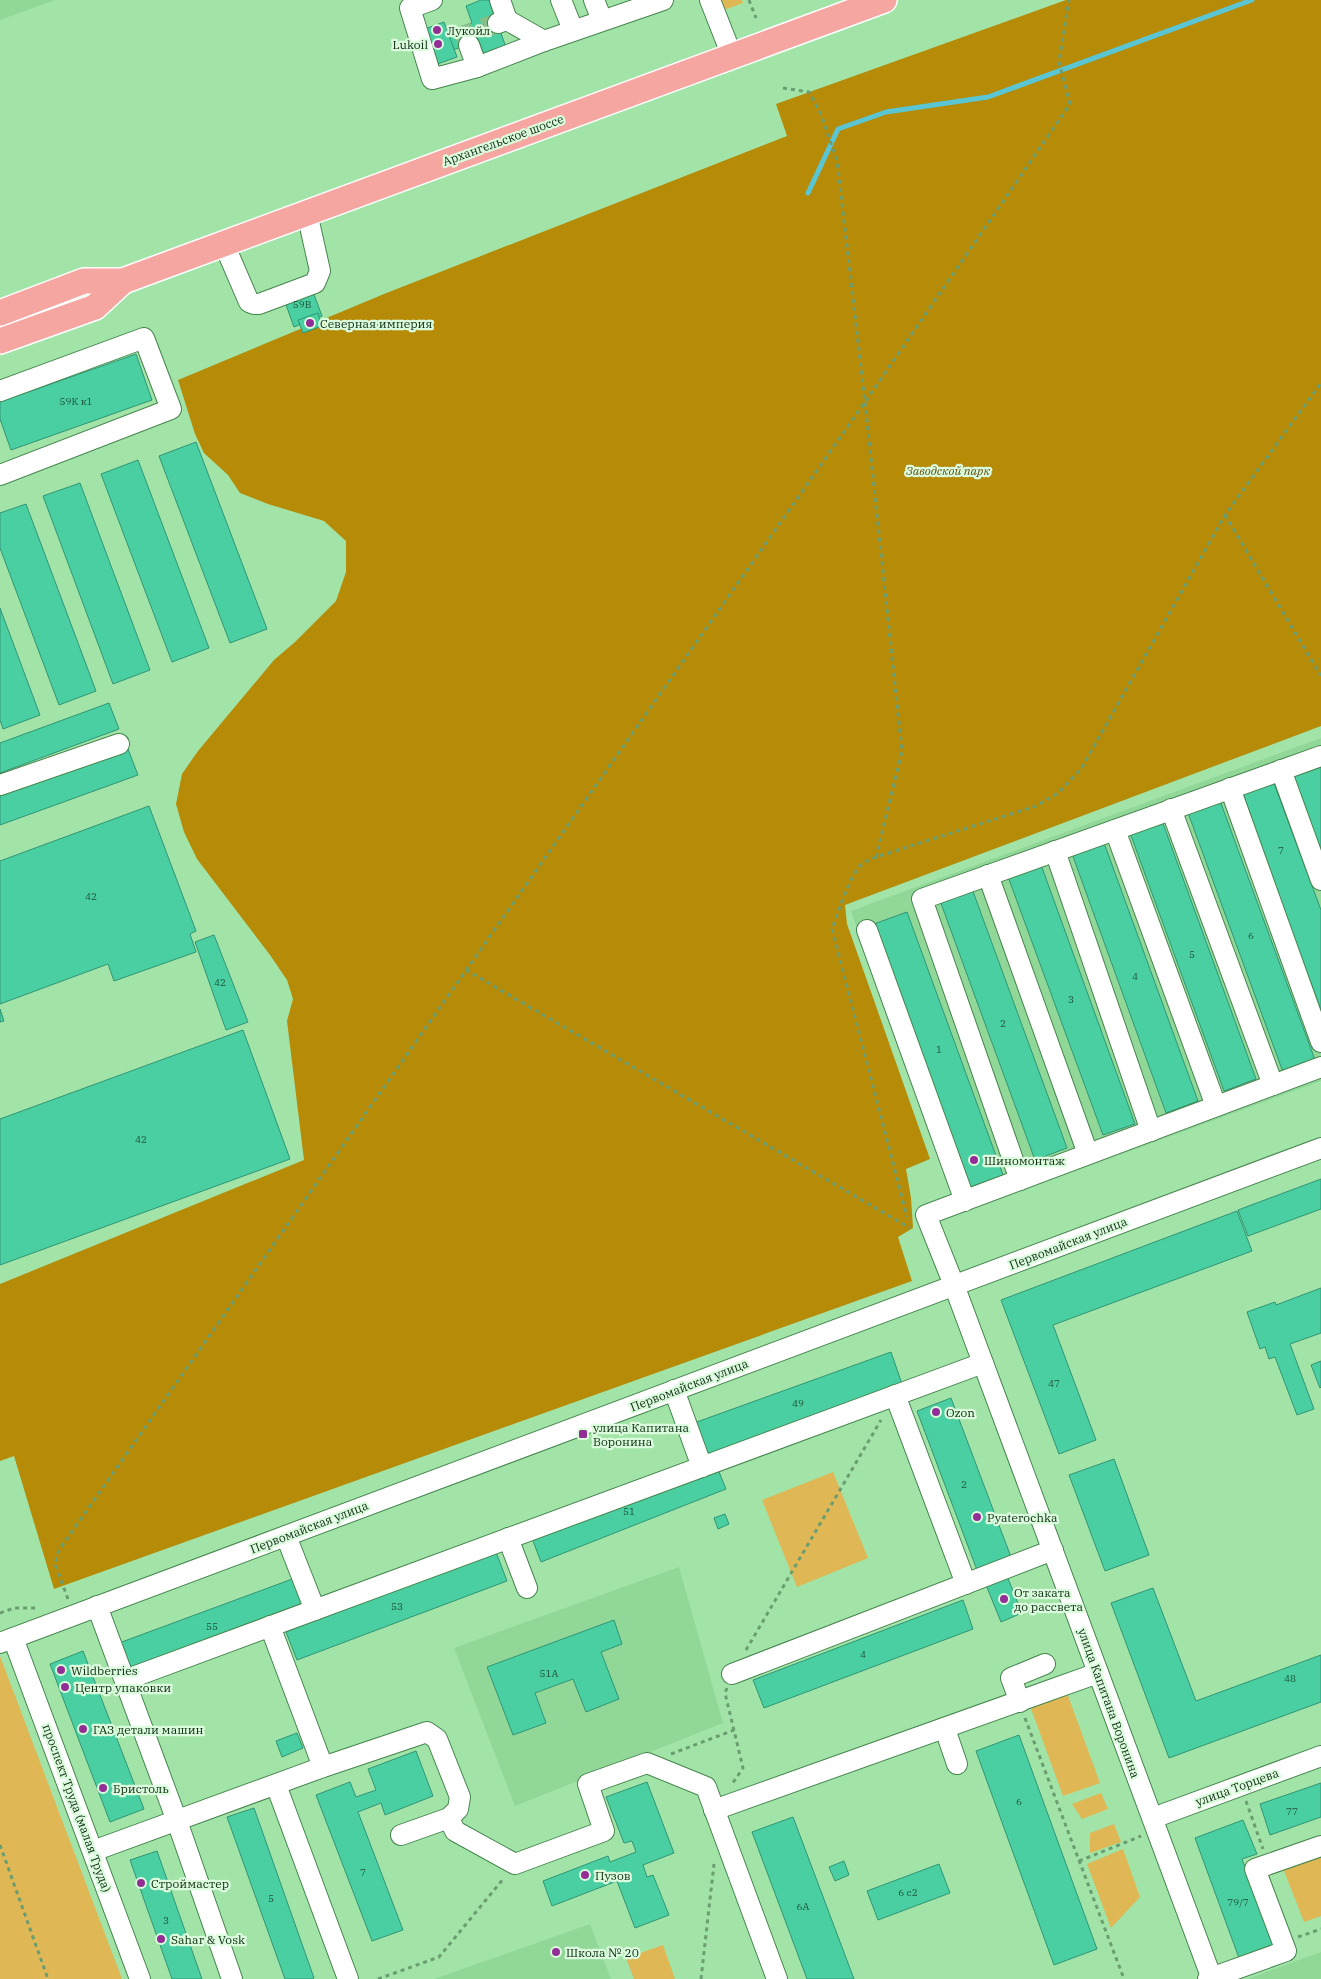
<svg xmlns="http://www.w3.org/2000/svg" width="1321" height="1979" font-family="'IBM Plex Serif',serif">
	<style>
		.built { fill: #91d898 }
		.green { fill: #dfb755 }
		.forest { fill: #b58b08 }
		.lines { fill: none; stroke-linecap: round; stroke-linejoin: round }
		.stream { stroke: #5ac5d3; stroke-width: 5 }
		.building { fill: #4acfa2; stroke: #309574 }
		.minor-tunnel { stroke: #85bf8a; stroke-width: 20; stroke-dasharray: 20 10; stroke-linecap: butt }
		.minor-casing { stroke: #46854e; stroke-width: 22 }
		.major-casing { stroke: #fff; stroke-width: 28 }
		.path { stroke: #6a9d70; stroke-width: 3; stroke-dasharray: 4 4; stroke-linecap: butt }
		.minor { stroke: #fff; stroke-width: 20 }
		.major { stroke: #f5a6a0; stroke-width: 25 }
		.poi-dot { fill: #922e95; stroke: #dbfcdd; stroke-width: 2 }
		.labels { text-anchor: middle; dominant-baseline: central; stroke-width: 4.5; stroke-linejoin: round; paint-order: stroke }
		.number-label { font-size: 10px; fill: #1e5338 }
		.poi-label { font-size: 12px; fill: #102a14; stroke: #dbfcdd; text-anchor: start }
		.street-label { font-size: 12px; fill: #102a14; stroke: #dbfcdd }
		.park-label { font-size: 12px; font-style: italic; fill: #634d13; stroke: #dbfcdd }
	</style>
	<rect width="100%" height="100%" fill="#a2e4a8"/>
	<g class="built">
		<polygon points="0,0 55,0 0,20"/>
		<polygon points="1321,738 1321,1081 959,1214 851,911"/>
		<polygon points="679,1567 723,1723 515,1806 454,1648"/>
		<polygon points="590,1924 611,1979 434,1979"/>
		<polygon points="1321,1952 1321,1979 1247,1979"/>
	</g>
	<g class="green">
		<polygon points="716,0 742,0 743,3 721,11"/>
		<polygon points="833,1472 868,1558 797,1587 762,1500"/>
		<polygon points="0,1656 122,1979 0,1979"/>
		<polygon points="1067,1693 1100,1783 1063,1796 1030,1706"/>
		<polygon points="1101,1793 1108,1809 1082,1819 1072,1804"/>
		<polygon points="1114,1824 1121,1842 1090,1853 1090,1833"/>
		<polygon points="1123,1849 1140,1897 1111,1928 1087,1864"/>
		<polygon points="1321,1854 1321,1916 1304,1922 1283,1868"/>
		<polygon points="663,1945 675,1979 634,1979 626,1958"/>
	</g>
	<polygon class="forest" points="1066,0 1321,0 1321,726 845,905 847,924 930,1159 906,1169 911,1198 913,1228 898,1237 912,1281 54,1589 14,1456 0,1461 0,1284 304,1160 287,1021 293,999 287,980 270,955 197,859 184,832 176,804 182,774 198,751 274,660 295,642 336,601 346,572 346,541 324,521 268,504 240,493 228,475 204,453 195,434 178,380 384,294 787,136 776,104"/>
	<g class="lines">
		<polyline class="stream" points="808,193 838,129 886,112 988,97 1252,0"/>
	</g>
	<g class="building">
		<polygon points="481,0 489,0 507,50 485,58 479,41 450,51 444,33 472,23 466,6"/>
		<polygon points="444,22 457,57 432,66 419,31"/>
		<polygon points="309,281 322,316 294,327 281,291"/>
		<polygon points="318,313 322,326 303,333 298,320"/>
		<polygon points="136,354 152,400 11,450 0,419 0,402"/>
		<polygon points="196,442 267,629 230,643 159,456"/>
		<polygon points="138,460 209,648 172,662 101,474"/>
		<polygon points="80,483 150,670 113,684 43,496"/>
		<polygon points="26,504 96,691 59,705 0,548 0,513"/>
		<polygon points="0,608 40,715 3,729 0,720"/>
		<polygon points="109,703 119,729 0,773 0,743"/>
		<polygon points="128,749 138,775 0,825 0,796"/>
		<polygon points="1321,761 1321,862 1289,772"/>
		<polygon points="1272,778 1321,910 1321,1010 1240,790"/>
		<polygon points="1219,798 1315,1060 1283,1072 1187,810"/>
		<polygon points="149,806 196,931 190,934 196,952 114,981 108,964 0,1004 0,861"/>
		<polygon points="1161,818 1256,1079 1224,1091 1129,830"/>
		<polygon points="1103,840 1198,1101 1166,1113 1071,851"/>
		<polygon points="1040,862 1135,1124 1103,1135 1007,874"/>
		<polygon points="971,886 1067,1148 1035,1160 939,898"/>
		<polygon points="907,912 1003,1175 970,1187 874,924"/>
		<polygon points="214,935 248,1022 226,1030 195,942"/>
		<polygon points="0,1009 4,1021 0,1022"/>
		<polygon points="243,1030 290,1159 0,1265 0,1119"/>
		<polygon points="1321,1179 1321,1209 1248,1236 1238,1210"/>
		<polygon points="1237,1211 1252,1251 1053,1325 1096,1440 1059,1454 1001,1300"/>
		<polygon points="1321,1288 1321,1333 1290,1344 1314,1409 1297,1415 1275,1357 1269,1359 1265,1347 1260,1349 1247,1312 1275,1302 1276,1305"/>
		<polygon points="891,1352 902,1384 706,1455 694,1423"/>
		<polygon points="1321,1361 1321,1387 1320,1388 1311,1365"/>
		<polygon points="951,1398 1011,1557 977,1570 917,1411"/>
		<polygon points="1114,1459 1149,1555 1105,1571 1069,1475"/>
		<polygon points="715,1462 726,1489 541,1562 530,1533"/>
		<polygon points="725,1514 729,1524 718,1529 714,1518"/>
		<polygon points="496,1552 507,1581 297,1660 286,1632"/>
		<polygon points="1007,1576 1022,1613 1001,1622 986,1585"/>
		<polygon points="295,1578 306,1609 130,1673 119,1643"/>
		<polygon points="1153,1588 1196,1701 1321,1655 1321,1702 1169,1758 1111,1603"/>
		<polygon points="963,1600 973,1629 764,1708 753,1680"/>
		<polygon points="614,1620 622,1644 601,1652 619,1699 586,1712 573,1679 535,1693 546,1723 513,1735 487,1667"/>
		<polygon points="83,1651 144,1809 110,1822 50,1664"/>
		<polygon points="297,1733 303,1748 282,1757 276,1741"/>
		<polygon points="1019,1735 1097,1949 1054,1965 976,1751"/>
		<polygon points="416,1751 433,1796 385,1815 381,1803 358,1812 403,1930 372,1941 316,1795 350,1782 356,1797 376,1790 368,1769"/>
		<polygon points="647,1782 674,1853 643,1865 647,1877 653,1875 669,1915 635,1928 617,1881 552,1906 543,1881 608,1856 610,1862 636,1852 632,1841 624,1843 606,1797"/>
		<polygon points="1321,1783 1321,1817 1270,1835 1260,1804"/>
		<polygon points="254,1808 314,1978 312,1979 285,1979 227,1817"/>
		<polygon points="793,1817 854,1979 807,1979 752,1832"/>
		<polygon points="1243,1820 1257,1854 1242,1859 1274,1946 1239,1958 1195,1838"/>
		<polygon points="157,1851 202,1979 172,1979 130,1860"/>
		<polygon points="844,1861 849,1875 835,1881 829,1867"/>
		<polygon points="939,1864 950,1893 878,1920 867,1891"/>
	</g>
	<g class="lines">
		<polyline class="minor-tunnel" points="469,45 465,35 498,23"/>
		<g class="minor-casing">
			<g id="minor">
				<polyline points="432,0 410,8 432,79 477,67"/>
				<polyline points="500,0 507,20"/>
				<polyline points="561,0 573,30"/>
				<polyline points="594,0 602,20"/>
				<polyline points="710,0 732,56"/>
				<polyline points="544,41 663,0"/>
				<polyline points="469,45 477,67 544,41 507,20 498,23"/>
				<polyline points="224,244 249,302 254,304 259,304 315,283 320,271 307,213"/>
				<polyline points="0,391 144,338 171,409 0,475"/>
				<polyline points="1281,770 1321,880"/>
				<polyline points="0,785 119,744"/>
				<polyline points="1230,788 1321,1042"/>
				<polyline points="1171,809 1273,1085"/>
				<polyline points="1115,830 1216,1106"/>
				<polyline points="1055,851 1151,1131"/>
				<polyline points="988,875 1088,1154"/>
				<polyline points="867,930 965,1201"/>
				<polyline points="1020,1180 922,899 1321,756"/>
				<polyline points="674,1390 702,1467"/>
				<polyline points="895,1395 966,1584"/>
				<polyline points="286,1536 315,1610"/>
				<polyline points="508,1538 527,1588"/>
				<polyline points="97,1606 177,1821 232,1979"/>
				<polyline points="270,1626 323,1767"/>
				<polyline points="13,1638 140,1979"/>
				<polyline points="0,1643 1321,1148"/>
				<polyline points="732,1674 1053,1550"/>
				<polyline points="125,1680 983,1363"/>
				<polyline points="1020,1702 1011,1678 1045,1664"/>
				<polyline points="945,1729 957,1764"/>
				<polyline points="276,1785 348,1979"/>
				<polyline points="714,1810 1098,1673"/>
				<polyline points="1153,1818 1321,1756"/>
				<polyline points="401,1835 449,1818 455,1831 515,1864 604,1831 588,1784 647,1763 706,1787 777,1979"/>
				<polyline points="93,1851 323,1767 427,1732 437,1739 460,1797 458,1809 449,1818"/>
				<polyline points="1208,1979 1286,1951 1255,1869 1321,1846"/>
				<polyline points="1212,1979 954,1285 926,1215 1321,1067"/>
			</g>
		</g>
		<g class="major-casing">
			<g id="major">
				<polyline points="0,313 84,281 123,281 884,0"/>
				<polyline points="0,341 95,307 123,281"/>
			</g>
		</g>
		<g class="path">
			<polyline points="749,0 756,18"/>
			<polyline points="783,88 809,92 820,112 837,160 865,402 902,751 876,857 1036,806 1058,793 1081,769 1225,515 1321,383"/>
			<polyline points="1225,515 1321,676"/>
			<path d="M876,857C872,859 865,861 862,864C850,874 838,913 832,929L907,1217"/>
			<polyline points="466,970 910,1228"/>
			<polyline points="68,1599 55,1564 59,1550 865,402 1070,104 1059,62 1069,0"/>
			<polyline points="0,1613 14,1608 38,1608"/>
			<polyline points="746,1650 881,1420"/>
			<polyline points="727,1688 725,1693 743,1768 732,1784"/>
			<polyline points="1025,1718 1124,1979"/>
			<polyline points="671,1754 734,1730"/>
			<polyline points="1246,1801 1263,1849"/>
			<polyline points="0,1845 48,1979"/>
			<polyline points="1079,1861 1141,1836"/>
			<polyline points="1298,1937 1321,1929"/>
			<polyline points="378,1979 439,1957 504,1878"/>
			<polyline points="701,1979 714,1864"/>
		</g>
		<use href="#minor" class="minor"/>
		<use href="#major" class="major"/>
	</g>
	<g class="poi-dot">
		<circle cx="437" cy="30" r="5"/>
		<circle cx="438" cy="44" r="5"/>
		<circle cx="310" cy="323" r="5"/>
		<circle cx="974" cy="1160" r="5"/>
		<circle cx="936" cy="1412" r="5"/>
		<rect x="578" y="1429" width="10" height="10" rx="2.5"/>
		<circle cx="977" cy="1517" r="5"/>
		<circle cx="1004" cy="1599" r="5"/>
		<circle cx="61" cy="1670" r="5"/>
		<circle cx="65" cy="1687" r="5"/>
		<circle cx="83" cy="1729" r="5"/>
		<circle cx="103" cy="1788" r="5"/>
		<circle cx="585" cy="1875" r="5"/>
		<circle cx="141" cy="1883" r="5"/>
		<circle cx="161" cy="1939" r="5"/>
		<circle cx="556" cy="1952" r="5"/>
	</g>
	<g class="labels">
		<g class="number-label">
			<text x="302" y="304">59В</text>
			<text x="76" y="401">59К к1</text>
			<text x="1281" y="850">7</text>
			<text x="91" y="896">42</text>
			<text x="1251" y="935">6</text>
			<text x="1192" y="954">5</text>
			<text x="1135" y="976">4</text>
			<text x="220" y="982">42</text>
			<text x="1071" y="999">3</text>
			<text x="1003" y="1023">2</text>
			<text x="939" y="1049">1</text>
			<text x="141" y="1139">42</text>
			<text x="1054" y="1383">47</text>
			<text x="798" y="1403">49</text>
			<text x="964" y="1484">2</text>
			<text x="629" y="1511">51</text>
			<text x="397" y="1606">53</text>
			<text x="212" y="1626">55</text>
			<text x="863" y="1654">4</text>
			<text x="549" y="1673">51А</text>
			<text x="1290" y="1678">48</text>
			<text x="1019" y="1801">6</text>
			<text x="1292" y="1811">77</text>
			<text x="363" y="1872">7</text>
			<text x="908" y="1892">6 с2</text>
			<text x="271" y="1898">5</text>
			<text x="1238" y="1902">79/7</text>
			<text x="803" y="1906">6А</text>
			<text x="166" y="1920">3</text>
		</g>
		<g class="poi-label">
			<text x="447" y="30">Лукойл</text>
			<text x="428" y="44" text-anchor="end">Lukoil</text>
			<text x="320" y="323">Северная империя</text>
			<text x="984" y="1160">Шиномонтаж</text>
			<text x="946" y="1412">Ozon</text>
			<text x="593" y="1427">улица Капитана<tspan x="593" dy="14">Воронина</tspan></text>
			<text x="987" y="1517">Pyaterochka</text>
			<text x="1014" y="1592">От заката<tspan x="1014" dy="14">до рассвета</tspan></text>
			<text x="71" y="1670">Wildberries</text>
			<text x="75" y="1687">Центр упаковки</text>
			<text x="93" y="1729">ГАЗ детали машин</text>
			<text x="113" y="1788">Бристоль</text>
			<text x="595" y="1875">Пузов</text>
			<text x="151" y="1883">Строймастер</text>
			<text x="171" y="1939">Sahar &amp; Vosk</text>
			<text x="566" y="1952">Школа № 20</text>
		</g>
		<g class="street-label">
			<text transform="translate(503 140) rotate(-20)">Архангельское шоссе</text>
			<text transform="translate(1068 1243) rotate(-21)">Первомайская улица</text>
			<text transform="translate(689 1385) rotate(-21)">Первомайская улица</text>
			<text transform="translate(309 1527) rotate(-21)">Первомайская улица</text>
			<text transform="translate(1109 1703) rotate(70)">улица Капитана Воронина</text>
			<text transform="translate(1237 1787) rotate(-20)">улица Торцева</text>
			<text transform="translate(77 1808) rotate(70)">проспект Труда (малая Труда)</text>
		</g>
		<g class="park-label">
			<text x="948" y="470">Заводской парк</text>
		</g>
	</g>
</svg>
